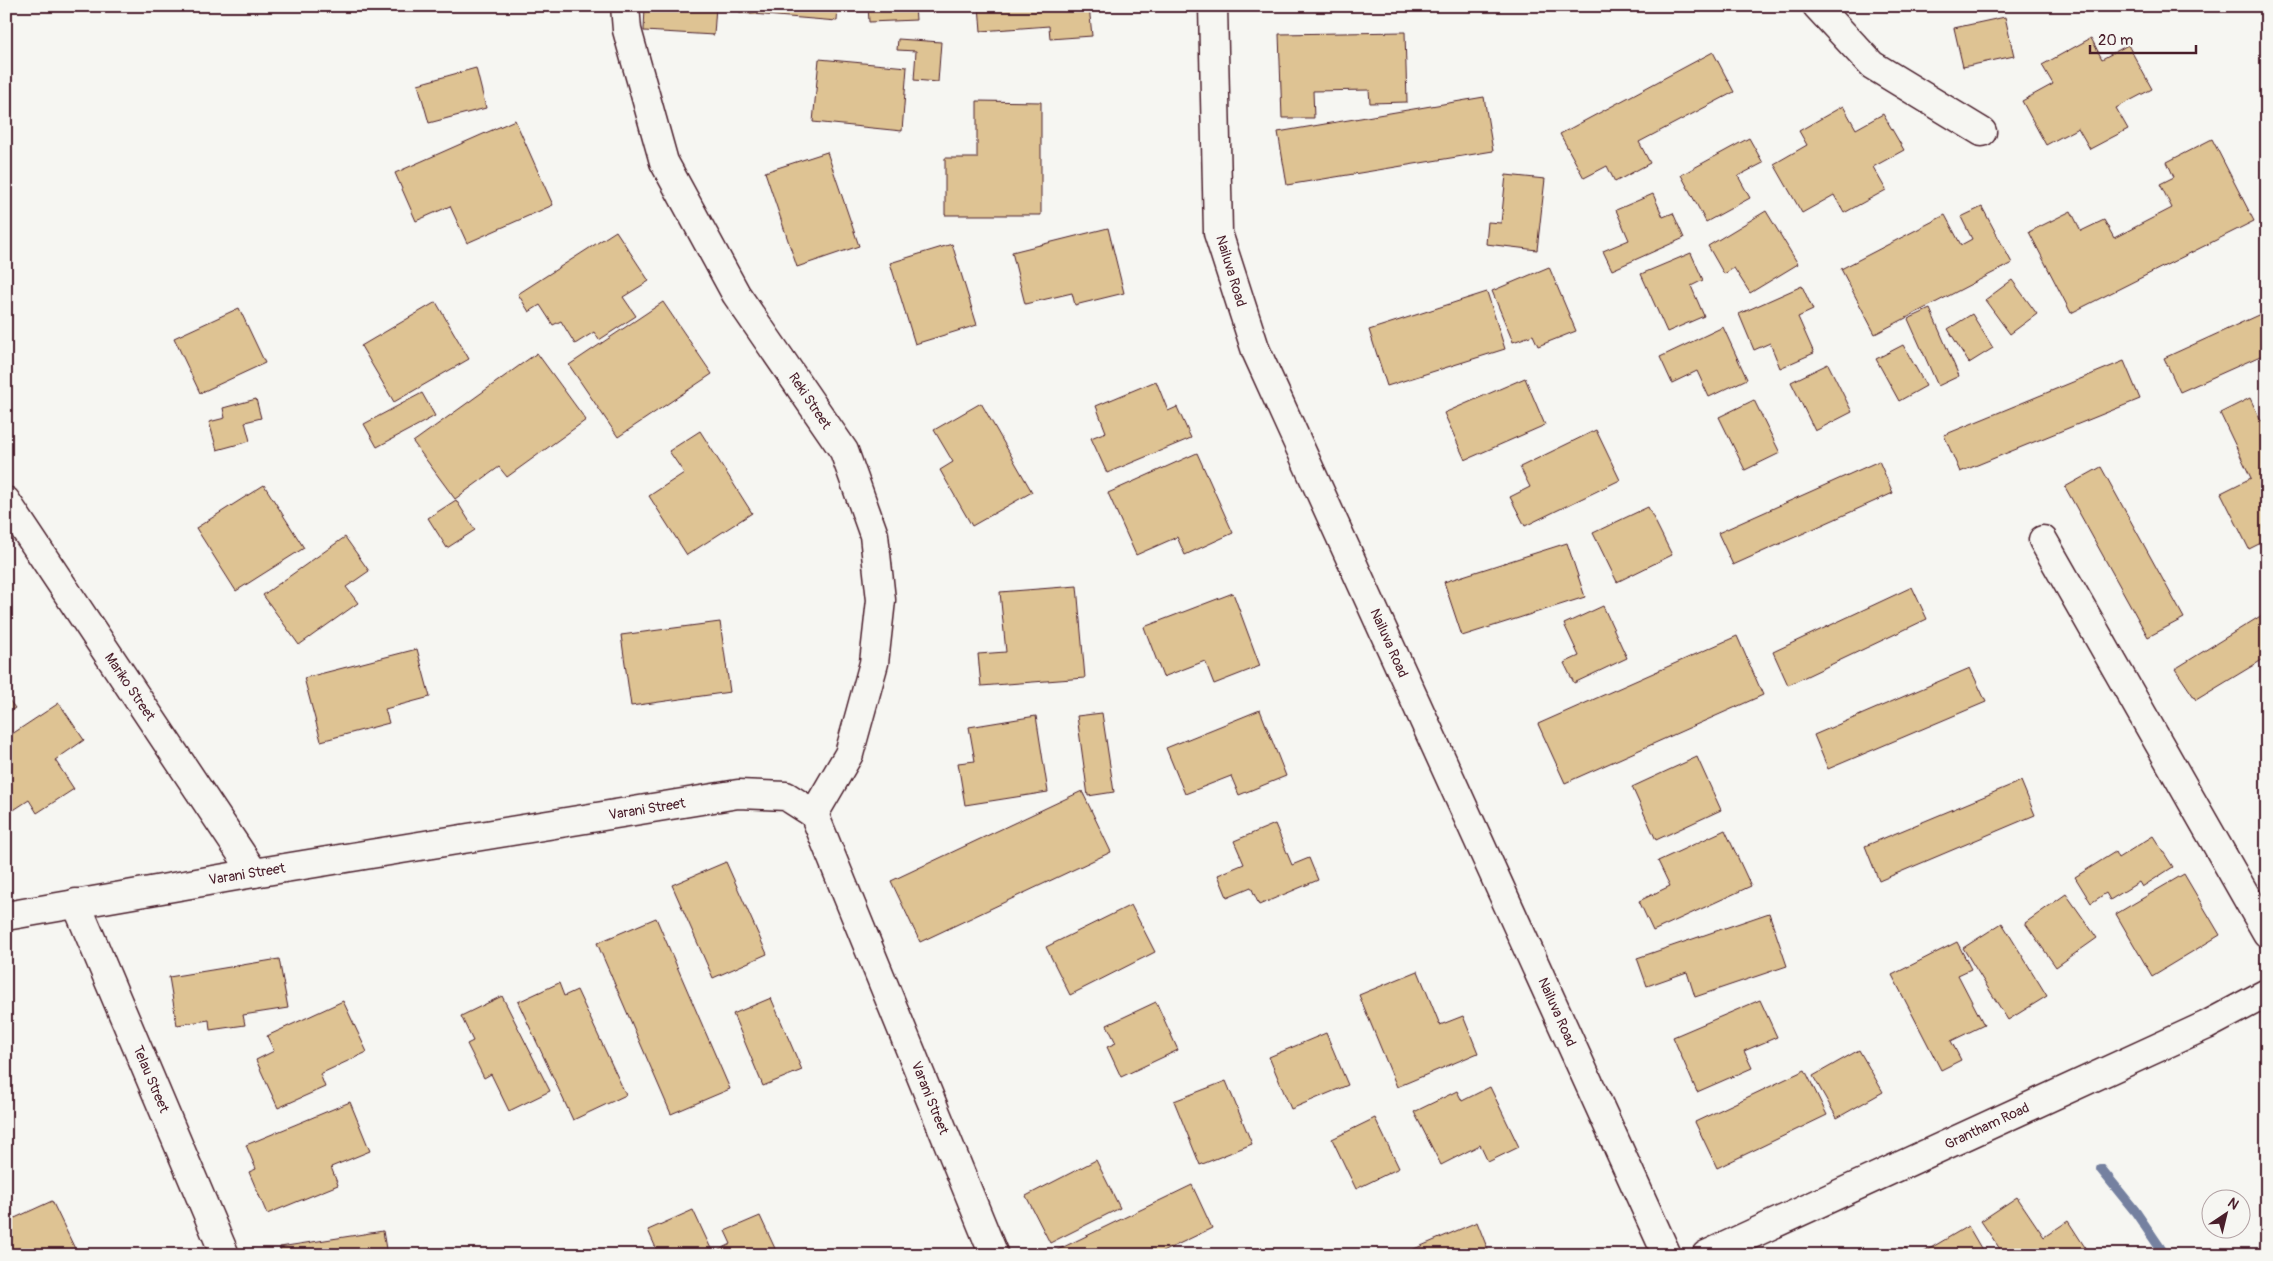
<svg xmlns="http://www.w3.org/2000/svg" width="2273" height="1261" font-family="Pangolin,sans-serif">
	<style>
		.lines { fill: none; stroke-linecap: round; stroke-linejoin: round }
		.stream { stroke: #7581a0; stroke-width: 10 }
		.building { fill: #dec393; stroke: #4a1f2b }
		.minor-casing { stroke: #4a1f2b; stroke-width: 31 }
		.major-casing { stroke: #4a1f2b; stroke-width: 31 }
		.minor { stroke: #f6f6f2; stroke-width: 28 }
		.major { stroke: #f6f6f2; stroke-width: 28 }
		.labels { text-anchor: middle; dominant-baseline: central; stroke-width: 4; stroke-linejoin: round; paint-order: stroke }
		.street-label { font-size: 14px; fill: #4a1f2b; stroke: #f6f6f2 }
	</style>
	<rect width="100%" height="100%" fill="#f6f6f2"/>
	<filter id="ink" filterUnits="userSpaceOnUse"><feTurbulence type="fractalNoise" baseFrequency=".02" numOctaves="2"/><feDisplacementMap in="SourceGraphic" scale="10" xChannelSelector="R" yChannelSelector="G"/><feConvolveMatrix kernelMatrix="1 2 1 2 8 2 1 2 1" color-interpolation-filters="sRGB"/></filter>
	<g filter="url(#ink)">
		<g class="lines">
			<polyline class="stream" points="2101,1169 2135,1211 2165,1255"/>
		</g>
		<g class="building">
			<polygon points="645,6 716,6 714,35 644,31"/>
			<polygon points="740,6 838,6 837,21 740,13"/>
			<polygon points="868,6 915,6 916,20 869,22"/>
			<polygon points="979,6 1089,6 1092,36 1050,39 1049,26 981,31"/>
			<polygon points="1309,6 1347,6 1309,8"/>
			<polygon points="2005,17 2014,56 1963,67 1954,28"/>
			<polygon points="1405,32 1407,102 1370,103 1369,90 1313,91 1314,118 1282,118 1279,34"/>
			<polygon points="2091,38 2102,59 2128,45 2152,89 2116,108 2128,129 2090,149 2078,128 2046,145 2022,101 2053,84 2042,65"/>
			<polygon points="898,39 941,42 938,82 914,80 916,51 897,50"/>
			<polygon points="1713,52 1734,92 1639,142 1650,163 1615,182 1607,166 1584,178 1560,134"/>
			<polygon points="819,59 907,67 902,131 813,122"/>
			<polygon points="476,68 486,108 429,123 418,84"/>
			<polygon points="1484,97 1493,151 1287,185 1278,132"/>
			<polygon points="977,101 1041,102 1041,215 945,215 945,158 977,158"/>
			<polygon points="1843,106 1856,129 1883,114 1904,150 1873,167 1886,190 1844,213 1834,195 1802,213 1774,164 1807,145 1799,131"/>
			<polygon points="515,120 553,205 467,243 450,206 416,221 395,173"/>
			<polygon points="1749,138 1763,163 1738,176 1750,198 1706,222 1681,175"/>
			<polygon points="2212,139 2254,221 2071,313 2029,232 2071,211 2081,231 2104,220 2114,238 2172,208 2160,184 2174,177 2167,162"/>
			<polygon points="827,152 859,246 797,267 765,172"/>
			<polygon points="1506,175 1545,179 1537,250 1486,244 1488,222 1501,223"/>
			<polygon points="1653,194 1663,217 1673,213 1684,238 1612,270 1603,251 1629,240 1616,210"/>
			<polygon points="1982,207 2012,263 1875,334 1841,269 1945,215 1961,245 1972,239 1961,217"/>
			<polygon points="1766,211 1798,264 1750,293 1734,268 1724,274 1708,246"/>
			<polygon points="1108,228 1124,293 1075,305 1072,293 1025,304 1012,252"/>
			<polygon points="616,231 649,281 623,297 636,316 599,340 594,332 575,344 561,321 553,325 540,305 529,312 518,294"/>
			<polygon points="952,244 977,325 915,344 890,263"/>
			<polygon points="1691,253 1703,280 1691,286 1704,316 1667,332 1641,274"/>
			<polygon points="1549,267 1576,331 1538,346 1533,335 1513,342 1492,291"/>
			<polygon points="2012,280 2037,314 2010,334 1985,300"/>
			<polygon points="1802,286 1813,310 1798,317 1814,353 1780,368 1770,343 1754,350 1739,314"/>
			<polygon points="1487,292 1505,349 1387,386 1369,330"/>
			<polygon points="436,302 469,359 394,402 361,346"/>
			<polygon points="663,302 712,374 618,437 569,365"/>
			<polygon points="239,308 265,363 200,393 174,338"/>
			<polygon points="1930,309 1959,376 1938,386 1908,319"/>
			<polygon points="2267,311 2267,353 2180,392 2164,358"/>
			<polygon points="1972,314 1993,348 1969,363 1948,329"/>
			<polygon points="1723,327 1747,379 1709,397 1697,371 1672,383 1660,357"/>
			<polygon points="1903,345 1926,386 1899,401 1876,359"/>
			<polygon points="537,353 586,420 507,477 499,467 455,499 413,442"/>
			<polygon points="2124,361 2140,399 1960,472 1944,435"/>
			<polygon points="1828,364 1852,412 1815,431 1791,382"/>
			<polygon points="1525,378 1545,425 1465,460 1444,413"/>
			<polygon points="1156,381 1168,411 1177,407 1191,438 1107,473 1091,438 1106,432 1096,406"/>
			<polygon points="422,393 435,416 377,447 364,424"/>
			<polygon points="2250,398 2261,421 2267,418 2267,540 2249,549 2221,493 2251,478 2220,413"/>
			<polygon points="256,399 261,418 245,422 250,441 217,450 209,422 225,418 223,408"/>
			<polygon points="1754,400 1780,453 1745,470 1719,417"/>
			<polygon points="981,403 1032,492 972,526 940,470 953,462 934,430"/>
			<polygon points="1596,430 1620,480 1525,526 1510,497 1530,487 1520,467"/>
			<polygon points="700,431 752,513 687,555 649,496 684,473 669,451"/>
			<polygon points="1197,453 1233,533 1185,555 1177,537 1136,555 1108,493"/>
			<polygon points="1879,461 1893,493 1733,565 1718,533"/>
			<polygon points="2101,467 2184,618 2148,637 2065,487"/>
			<polygon points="264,485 304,548 236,591 196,528"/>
			<polygon points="456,500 475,530 447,548 428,518"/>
			<polygon points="1648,507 1672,555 1617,582 1593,533"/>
			<polygon points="345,537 369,571 346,587 358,603 299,645 263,595"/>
			<polygon points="1567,543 1585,597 1462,636 1444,582"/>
			<polygon points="1077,586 1085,678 981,686 978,654 1006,652 1000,592"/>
			<polygon points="1912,587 1927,619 1788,685 1773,652"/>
			<polygon points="1233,593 1260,666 1214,684 1205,661 1163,677 1144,627"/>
			<polygon points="1603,606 1627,658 1574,683 1564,663 1579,656 1564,624"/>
			<polygon points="2267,612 2267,657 2196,700 2175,669"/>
			<polygon points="720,622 730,692 631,706 621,635"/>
			<polygon points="1737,636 1763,695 1565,783 1538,724"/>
			<polygon points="417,649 430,697 385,709 389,723 321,741 304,678"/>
			<polygon points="1970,668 1986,702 1828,769 1814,735"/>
			<polygon points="6,696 15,708 6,714"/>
			<polygon points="59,703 84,740 55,760 74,789 37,813 29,800 6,815 6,738"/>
			<polygon points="1260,710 1286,776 1239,795 1231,776 1185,794 1166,748"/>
			<polygon points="1102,713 1114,792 1088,796 1077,716"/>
			<polygon points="1036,716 1048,792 965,805 958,763 975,761 969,727"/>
			<polygon points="1697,757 1721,810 1656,840 1632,787"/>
			<polygon points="2021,781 2035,815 1879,881 1865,846"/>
			<polygon points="1082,791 1111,852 920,942 891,881"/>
			<polygon points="1275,824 1292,865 1309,858 1318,880 1259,905 1251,887 1227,897 1218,875 1244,864 1234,841"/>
			<polygon points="1725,830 1751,886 1653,931 1639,901 1670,886 1658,861"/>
			<polygon points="2153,836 2173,867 2142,887 2139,882 2110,900 2106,893 2091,903 2075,877 2115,852 2118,858"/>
			<polygon points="726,862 767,954 713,978 672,885"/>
			<polygon points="2184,874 2220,935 2152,976 2116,914"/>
			<polygon points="2066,894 2097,938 2056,967 2025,923"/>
			<polygon points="1131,905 1155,952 1070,995 1046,947"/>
			<polygon points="1769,913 1787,966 1695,997 1687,972 1647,986 1637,958"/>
			<polygon points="656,918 730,1089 671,1114 597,943"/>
			<polygon points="2002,923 2047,996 2008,1020 1963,948"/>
			<polygon points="1957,942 1971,969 1958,975 1984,1025 1951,1041 1961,1060 1941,1070 1892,975"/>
			<polygon points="279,959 288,1008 243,1015 245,1025 210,1030 209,1020 177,1025 169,977"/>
			<polygon points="1418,971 1440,1025 1463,1016 1478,1053 1397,1087 1359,995"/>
			<polygon points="559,983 564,996 577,990 626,1095 573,1120 518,1002"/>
			<polygon points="502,996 550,1091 509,1111 491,1074 484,1078 467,1044 473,1041 461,1016"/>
			<polygon points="771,998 802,1070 763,1086 733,1014"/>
			<polygon points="1760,1000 1777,1037 1744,1051 1752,1068 1697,1092 1673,1037"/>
			<polygon points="343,1001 367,1052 320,1074 325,1087 278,1108 256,1060 274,1051 267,1036"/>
			<polygon points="1156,1002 1178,1050 1121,1077 1107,1047 1116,1043 1107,1025"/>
			<polygon points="1326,1033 1348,1085 1291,1109 1269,1057"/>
			<polygon points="1859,1050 1883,1092 1837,1118 1813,1076"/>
			<polygon points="1805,1070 1827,1115 1717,1168 1695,1122"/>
			<polygon points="1226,1081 1252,1144 1200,1165 1174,1101"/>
			<polygon points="1490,1087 1519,1147 1488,1162 1480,1145 1441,1165 1414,1112 1457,1091 1462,1101"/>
			<polygon points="350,1102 370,1151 331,1167 338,1185 267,1214 249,1172 256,1169 246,1145"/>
			<polygon points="1375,1118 1399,1168 1356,1189 1332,1139"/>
			<polygon points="1096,1160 1120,1208 1050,1243 1026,1196"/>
			<polygon points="1192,1185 1212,1228 1156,1255 1047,1255"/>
			<polygon points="2017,1197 2044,1237 2068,1221 2090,1255 2004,1255 1981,1221"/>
			<polygon points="52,1201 78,1255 6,1255 6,1222"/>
			<polygon points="693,1210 713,1253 731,1244 725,1231 760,1216 778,1255 659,1255 648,1230"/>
			<polygon points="1477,1222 1490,1255 1400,1255"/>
			<polygon points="1968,1226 1985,1255 1926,1255 1924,1252"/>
			<polygon points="383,1231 387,1255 281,1255 280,1247"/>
			<polygon points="1906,1248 1909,1255 1892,1255"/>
		</g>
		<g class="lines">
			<g class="minor-casing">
				<g id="minor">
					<polyline points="625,6 627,30 664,162 736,294 844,451 874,535 881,600 874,663 849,754 814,814"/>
					<polyline points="1817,6 1872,65 1982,132"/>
					<polyline points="6,501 254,873"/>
					<polyline points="2043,540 2267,933"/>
					<polyline points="76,903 225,1255"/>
					<polyline points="6,916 254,873 738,794 786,796 814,814 994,1255"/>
				</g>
			</g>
			<g class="major-casing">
				<g id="major">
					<polyline points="1213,6 1218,233 1256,351 1667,1255"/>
					<polyline points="1706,1255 2207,1025 2267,993"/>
				</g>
			</g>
			<use href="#minor" class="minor"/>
			<use href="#major" class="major"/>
		</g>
	</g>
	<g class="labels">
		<g class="street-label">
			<text transform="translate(1231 271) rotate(73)">Nailuva Road</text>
			<text transform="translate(810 401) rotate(56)">Reki Street</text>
			<text transform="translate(1389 643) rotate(66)">Nailuva Road</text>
			<text transform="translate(130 687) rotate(56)">Mariko Street</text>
			<text transform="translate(647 809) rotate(-9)">Varani Street</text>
			<text transform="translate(247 874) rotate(-9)">Varani Street</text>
			<text transform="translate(1557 1012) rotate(66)">Nailuva Road</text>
			<text transform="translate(151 1079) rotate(67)">Telau Street</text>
			<text transform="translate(930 1098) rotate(68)">Varani Street</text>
			<text transform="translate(1987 1126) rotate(-25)">Grantham Road</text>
		</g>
	</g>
	<rect width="2273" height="1261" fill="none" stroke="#f6f6f2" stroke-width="25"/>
	<rect x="12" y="12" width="2248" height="1236" fill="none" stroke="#4a1f2b" stroke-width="2" filter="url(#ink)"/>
	<g transform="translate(2226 1214) rotate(35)"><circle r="24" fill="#f6f6f2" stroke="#b1a0a2"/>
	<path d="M0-4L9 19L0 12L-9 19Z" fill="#4a1f2b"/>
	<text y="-8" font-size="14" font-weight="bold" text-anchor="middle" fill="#4a1f2b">N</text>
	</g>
	<path d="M2090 45v8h106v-8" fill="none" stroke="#4a1f2b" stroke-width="2.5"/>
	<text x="2098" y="45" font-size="15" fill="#4a1f2b" stroke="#f6f6f2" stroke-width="4" paint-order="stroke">20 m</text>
</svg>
